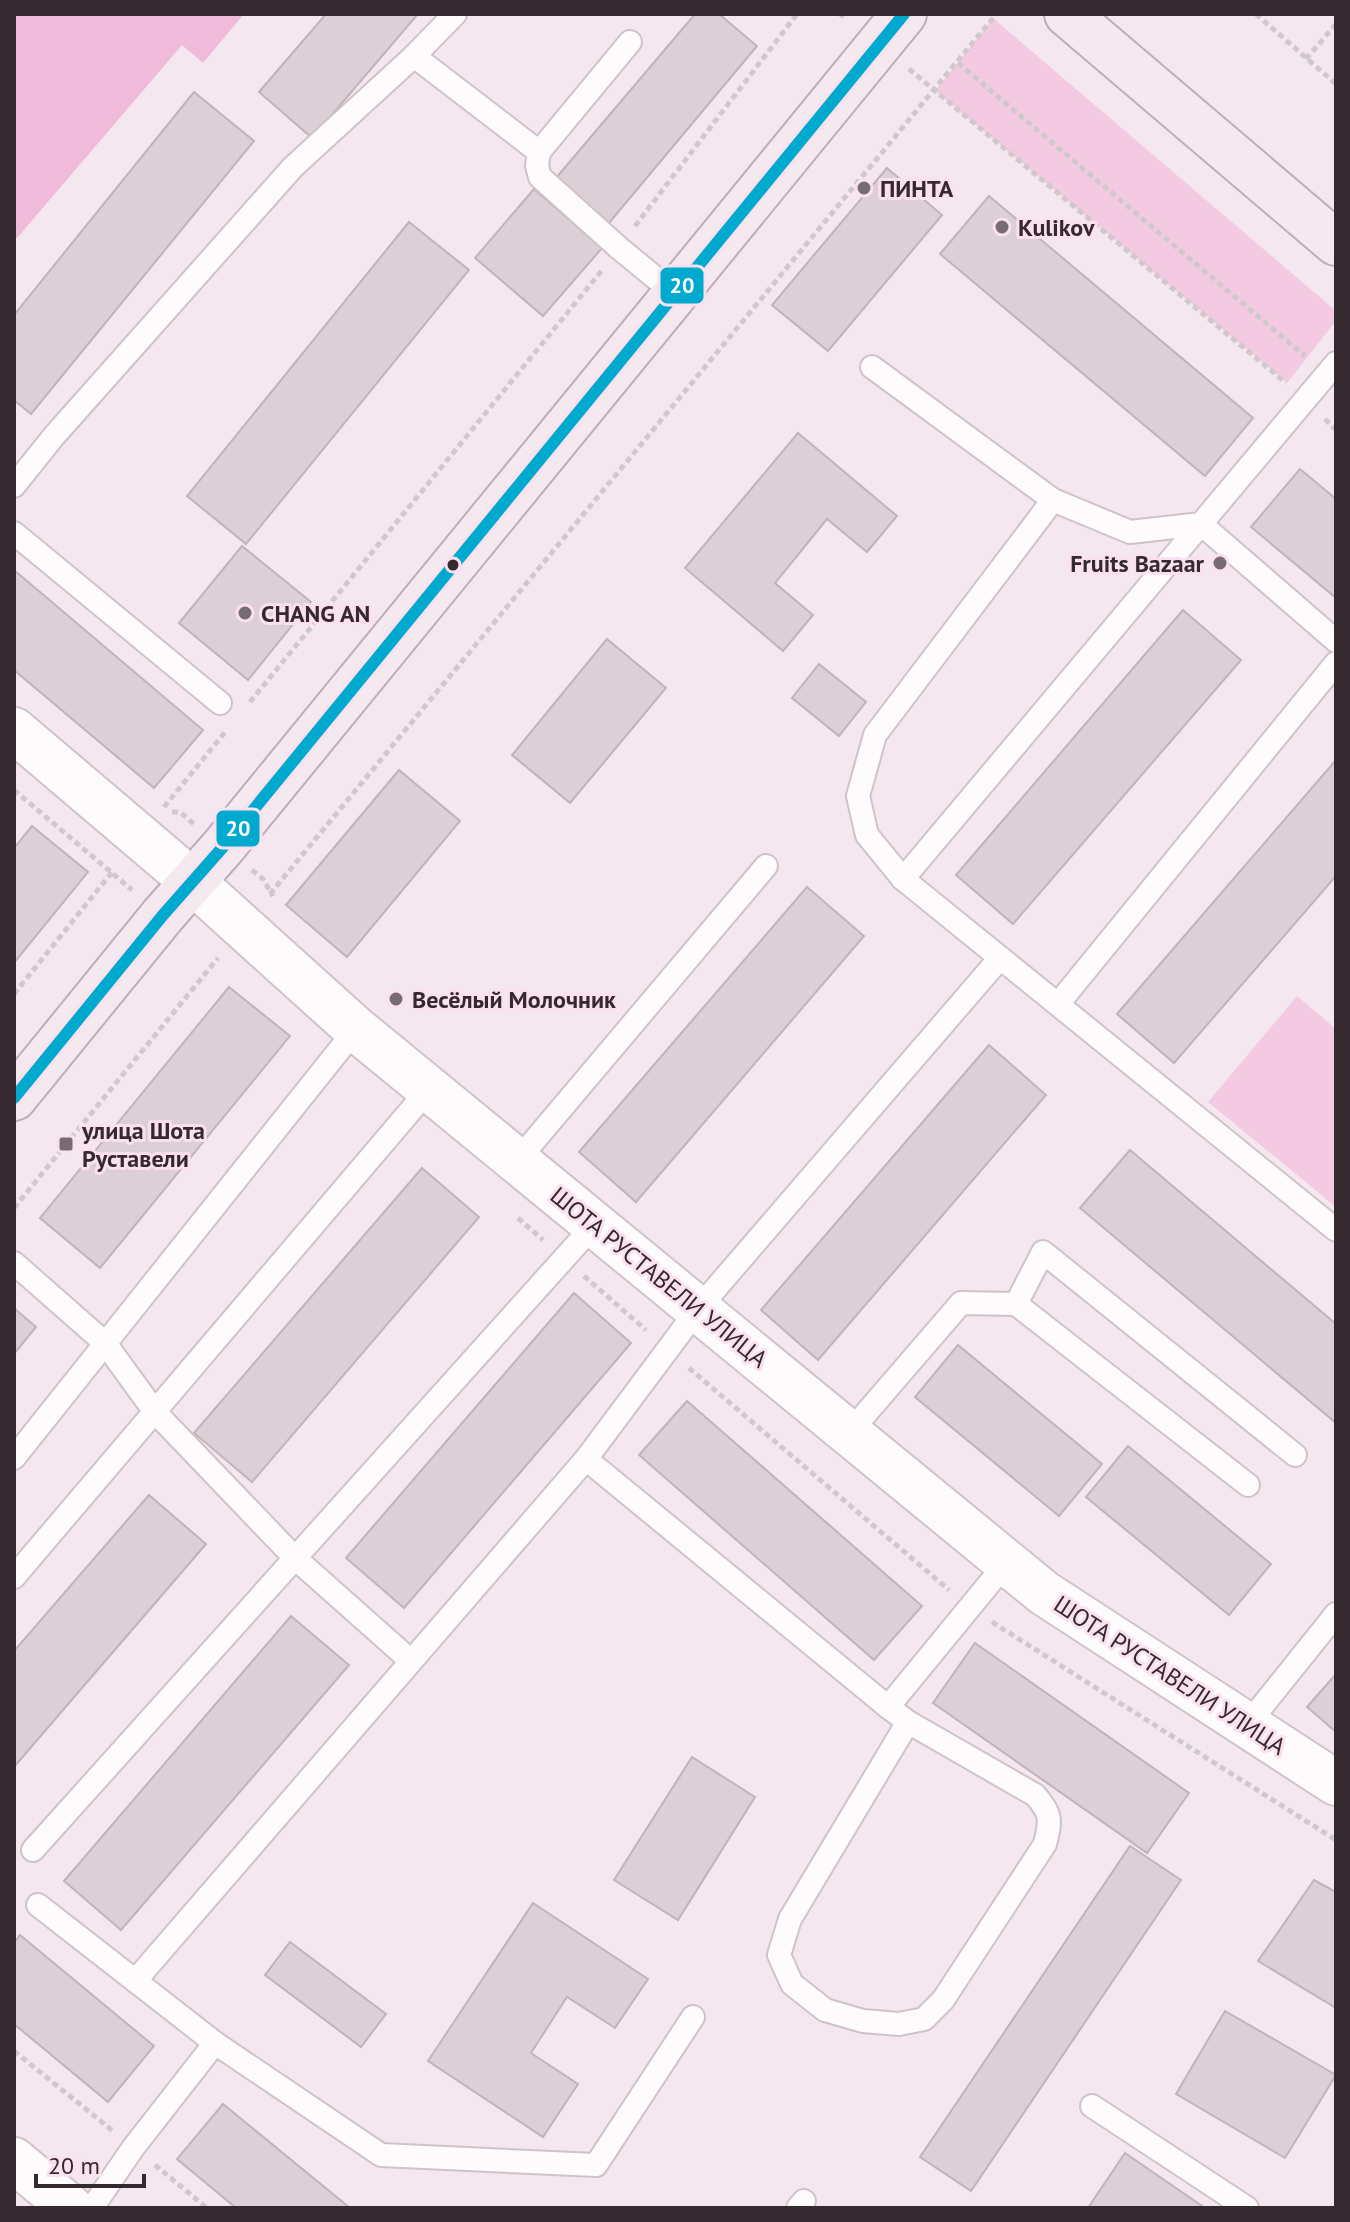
<svg xmlns="http://www.w3.org/2000/svg" width="1350" height="2222" font-family="'PT Sans',sans-serif">
	<style>
		.green { fill: #f4cae2 }
		.forest { fill: #f0badb }
		.building { fill: #dccfd6; stroke: #c0b4bb; stroke-width: 2 }
		.lines { fill: none; stroke-linecap: round; stroke-linejoin: round }
		.lane-casing { stroke: #cfc3ca; stroke-width: 26 }
		.street-casing { stroke: #cfc3ca; stroke-width: 48 }
		.primary-casing { stroke: #c2abb9; stroke-width: 48 }
		.path { stroke: #cfc9cc; stroke-width: 5; stroke-dasharray: 6 4; stroke-linecap: butt }
		.lane { stroke: #fefbfd; stroke-width: 22 }
		.street { stroke: #fefbfd; stroke-width: 44 }
		.primary { stroke: #f3e9ef; stroke-width: 44 }
		.bus-1-casing { stroke: #fbe1f0; stroke-width: 18 }
		.bus-1 { stroke: #00a9ce; stroke-width: 12 }
		.poi-dot { fill: #786c73; stroke: #fbe1f0; stroke-width: 3 }
		.bus-dot { fill: #352930; stroke: #fbe1f0; stroke-width: 3 }
		.labels { text-anchor: middle; dominant-baseline: central; stroke-width: 6; stroke-linejoin: round; paint-order: stroke }
		.poi-label { font-size: 24px; font-weight: bold; fill: #352930; stroke: #fbe1f0; text-anchor: start }
		.street-label { font-size: 24px; fill: #352930; stroke: #fbe1f0 }
		.line-badge { stroke: #fbe1f0; stroke-width: 3 }
		.badge-label { font-size: 22px; text-anchor: middle; font-weight: bold; fill: #fff }
	</style>
	<rect width="100%" height="100%" fill="#f5e7ef"/>
	<g class="green">
		<polygon points="993,18 1336,311 1336,321 1287,383 935,91"/>
		<polygon points="1297,996 1336,1029 1336,1207 1208,1102"/>
	</g>
	<polygon class="forest" points="14,14 244,14 203,63 182,45 17,238 14,235"/>
	<g class="building">
		<polygon points="326,14 418,14 312,138 259,92"/>
		<polygon points="695,14 719,14 757,46 609,223 556,178"/>
		<polygon points="194,92 254,141 31,414 14,400 14,315"/>
		<polygon points="887,168 942,215 828,351 772,305"/>
		<polygon points="534,189 602,248 543,316 475,258"/>
		<polygon points="989,196 1253,418 1205,476 940,254"/>
		<polygon points="409,222 469,270 246,544 187,496"/>
		<polygon points="798,433 897,516 867,552 827,519 775,583 813,615 783,651 685,568"/>
		<polygon points="1300,469 1336,499 1336,598 1251,527"/>
		<polygon points="242,546 311,602 248,680 179,623"/>
		<polygon points="14,570 203,730 154,788 14,670"/>
		<polygon points="1183,610 1241,660 1013,924 956,875"/>
		<polygon points="607,639 666,688 570,803 512,755"/>
		<polygon points="819,664 866,702 839,736 792,698"/>
		<polygon points="1336,760 1336,876 1174,1063 1117,1014"/>
		<polygon points="399,770 460,821 347,957 286,905"/>
		<polygon points="32,826 88,872 14,963 14,848"/>
		<polygon points="807,887 864,936 636,1202 579,1152"/>
		<polygon points="229,987 290,1036 100,1268 40,1218"/>
		<polygon points="989,1045 1046,1095 818,1360 761,1310"/>
		<polygon points="1130,1150 1336,1324 1336,1423 1080,1208"/>
		<polygon points="422,1168 479,1217 252,1482 194,1433"/>
		<polygon points="574,1293 631,1343 404,1608 346,1558"/>
		<polygon points="14,1308 36,1327 14,1354"/>
		<polygon points="958,1345 1102,1464 1059,1516 915,1397"/>
		<polygon points="687,1401 922,1606 874,1660 639,1455"/>
		<polygon points="1128,1446 1271,1564 1229,1615 1086,1497"/>
		<polygon points="149,1495 206,1544 14,1767 14,1651"/>
		<polygon points="291,1616 349,1665 121,1930 64,1881"/>
		<polygon points="975,1643 1189,1793 1147,1853 933,1703"/>
		<polygon points="1336,1674 1336,1732 1307,1707"/>
		<polygon points="692,1757 755,1797 678,1920 614,1880"/>
		<polygon points="1130,1846 1181,1880 971,2191 920,2157"/>
		<polygon points="1314,1880 1336,1892 1336,2008 1258,1961"/>
		<polygon points="533,1903 648,1979 615,2028 567,1997 531,2053 578,2084 543,2137 428,2061"/>
		<polygon points="20,1935 154,2046 108,2102 14,2024 14,1943"/>
		<polygon points="290,1942 386,2014 361,2047 265,1975"/>
		<polygon points="1225,2011 1336,2075 1285,2158 1176,2094"/>
		<polygon points="223,2104 350,2208 236,2208 177,2159"/>
		<polygon points="1125,2153 1205,2208 1088,2208"/>
	</g>
	<g class="lines">
		<g class="lane-casing">
			<g id="lane">
				<polyline points="630,42 539,152 537,166 540,177 619,248 675,294"/>
				<polyline points="414,56 539,152"/>
				<polyline points="872,367 1053,500 1130,532 1201,524 1336,363"/>
				<polyline points="14,486 54,436 293,167 414,56 455,14"/>
				<polyline points="1053,500 875,735 858,796 867,835 903,879 1336,1230"/>
				<polyline points="14,533 220,703"/>
				<polyline points="903,879 1201,524 1336,641"/>
				<polyline points="1058,1004 1336,663"/>
				<polyline points="517,1161 766,866"/>
				<polyline points="14,1263 105,1343 155,1412 295,1558 411,1661"/>
				<polyline points="1016,1304 1043,1252 1295,1455"/>
				<polyline points="849,1433 961,1303 1016,1304 1248,1485"/>
				<polyline points="14,1458 356,1029"/>
				<polyline points="14,1577 429,1089"/>
				<polyline points="888,1707 586,1459 698,1309 1000,958"/>
				<path d="M908,1722L790,1919L779,1955L792,1984L825,2010L863,2021L899,2024L924,2019L943,2000L1045,1844C1051,1820 1052,1814 1035,1795L908,1722L888,1707L1007,1562"/>
				<polyline points="1247,1725 1336,1614"/>
				<polyline points="33,1850 595,1224"/>
				<polyline points="38,1905 215,2043"/>
				<polyline points="135,1981 586,1459"/>
				<polyline points="1092,2106 1247,2208"/>
				<polyline points="92,2208 133,2148 215,2043 381,2155 596,2165 693,2017"/>
				<polyline points="798,2208 804,2201"/>
			</g>
		</g>
		<g class="street-casing">
			<g id="street">
				<polyline points="14,730 193,882 356,1029 1044,1593 1336,1783"/>
				<polyline points="14,2160 71,2208"/>
			</g>
		</g>
		<g class="primary-casing">
			<g id="primary">
				<polyline points="1067,14 1336,243"/>
				<polyline points="14,1098 163,915 223,847 904,14"/>
			</g>
		</g>
		<g class="path">
			<polyline points="840,14 844,17"/>
			<polyline points="1256,14 1336,84"/>
			<polyline points="1306,59 1336,24"/>
			<polyline points="958,63 1305,356"/>
			<polyline points="909,69 1286,383"/>
			<polyline points="635,226 797,14"/>
			<polyline points="1325,419 1336,430"/>
			<polyline points="250,702 603,269"/>
			<polyline points="14,790 132,890"/>
			<polyline points="164,807 226,731"/>
			<polyline points="172,812 180,812 194,824"/>
			<polyline points="252,870 263,879 273,896"/>
			<polyline points="270,894 993,18"/>
			<polyline points="14,994 113,871"/>
			<polyline points="14,1208 218,958"/>
			<polyline points="518,1218 543,1240"/>
			<polyline points="584,1276 646,1330"/>
			<polyline points="689,1368 949,1590"/>
			<polyline points="992,1622 1336,1840"/>
			<polyline points="14,2051 113,2131"/>
			<polyline points="155,2165 207,2208"/>
		</g>
		<use href="#lane" class="lane"/>
		<use href="#street" class="street"/>
		<use href="#primary" class="primary"/>
		<g class="bus-1-casing">
			<polyline id="bus-1" points="14,1098 163,915 223,847 904,14"/>
		</g>
		<use href="#bus-1" class="bus-1"/>
	</g>
	<g class="poi-dot">
		<circle cx="864" cy="188" r="8"/>
		<circle cx="1002" cy="227" r="8"/>
		<circle cx="1220" cy="563" r="8"/>
		<circle cx="245" cy="613" r="8"/>
		<circle cx="396" cy="999" r="8"/>
		<rect x="58" y="1136" width="16" height="16" rx="4"/>
	</g>
	<circle class="bus-dot" cx="453" cy="565" r="7"/>
	<g class="labels">
		<g class="poi-label">
			<text x="880" y="188">ПИНТА</text>
			<text x="1018" y="227">Kulikov</text>
			<text x="1204" y="563" text-anchor="end">Fruits Bazaar</text>
			<text x="261" y="613">CHANG AN</text>
			<text x="412" y="999">Весёлый Молочник</text>
			<text x="82" y="1130">улица Шота<tspan x="82" dy="28">Руставели</tspan></text>
		</g>
		<g class="street-label">
			<text transform="translate(659 1277) rotate(39)">ШОТА РУСТАВЕЛИ УЛИЦА</text>
			<text transform="translate(1170 1675) rotate(33)">ШОТА РУСТАВЕЛИ УЛИЦА</text>
		</g>
	</g>
	<g class="line-badge">
		<rect x="659" y="266" width="46" height="39" rx="8" fill="#00a9ce"/>
		<rect x="215" y="809" width="46" height="39" rx="8" fill="#00a9ce"/>
	</g>
	<g class="badge-label">
		<text x="682" y="293">20</text>
		<text x="238" y="836">20</text>
	</g>
	<rect width="1350" height="2222" fill="none" stroke="#352930" stroke-width="32"/>
	<path d="M36 2174v12h108v-12" fill="none" stroke="#352930" stroke-width="4"/>
	<text x="48" y="2174" font-size="24" fill="#352930" stroke="#fbe1f0" stroke-width="6" paint-order="stroke">20 m</text>
</svg>
